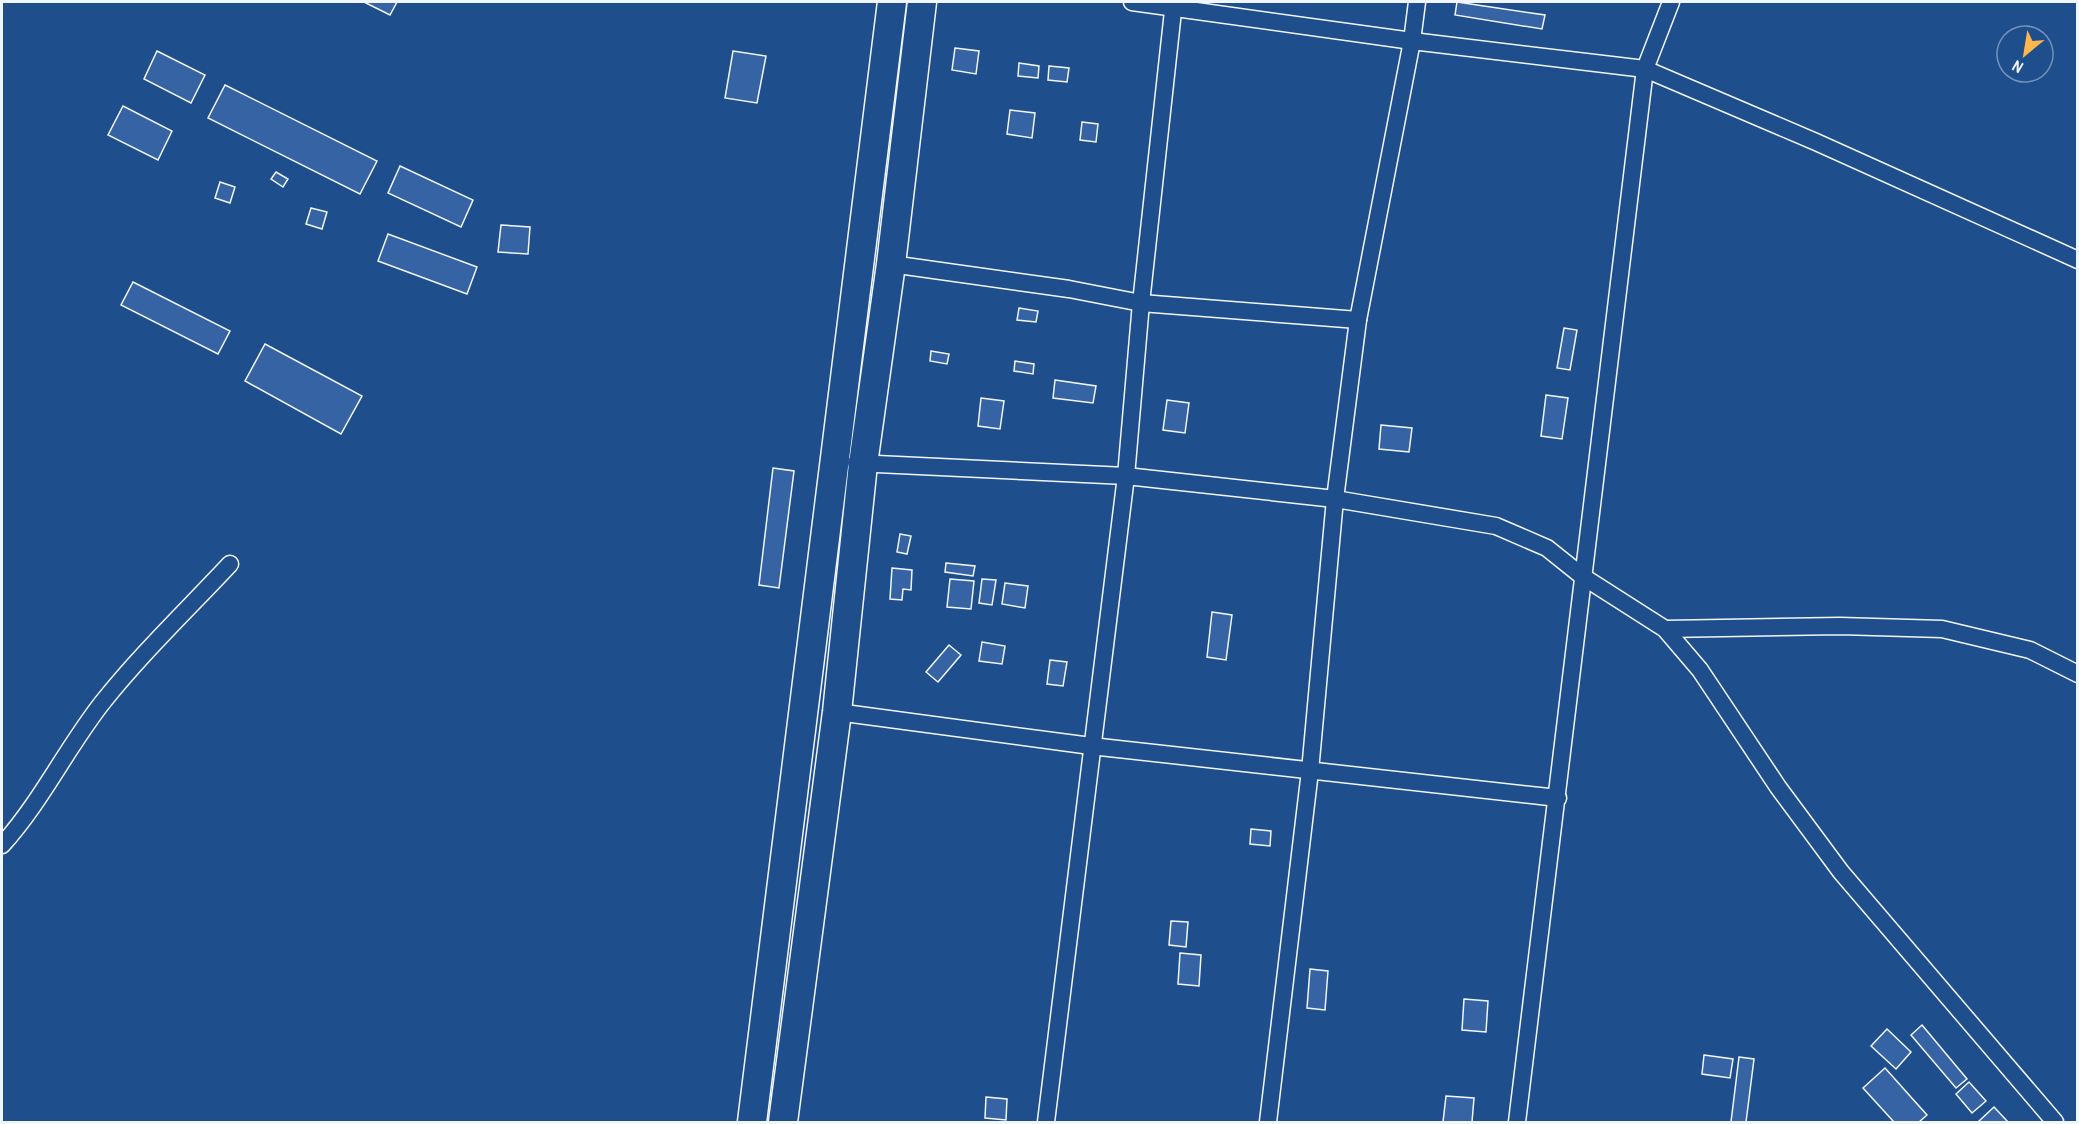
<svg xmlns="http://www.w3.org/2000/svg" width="2079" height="1124" font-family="'Archivo Narrow',sans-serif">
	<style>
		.building { fill: #3563a3; stroke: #f2f6ff; stroke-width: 1.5 }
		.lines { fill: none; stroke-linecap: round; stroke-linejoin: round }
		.street-casing { stroke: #f2f6ff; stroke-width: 19 }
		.highway-casing { stroke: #f2f6ff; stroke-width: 31 }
		.street { stroke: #1f4e8c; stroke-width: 16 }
		.highway { stroke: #1f4e8c; stroke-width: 28 }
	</style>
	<rect width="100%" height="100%" fill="#1f4e8c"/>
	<g class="building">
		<polygon points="364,2 397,2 390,15"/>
		<polygon points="1457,2 1545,15 1542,29 1455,15"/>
		<polygon points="955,48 979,51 976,74 952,70"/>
		<polygon points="157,51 205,75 191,103 144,79"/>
		<polygon points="733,51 766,56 757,103 725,98"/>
		<polygon points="1019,63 1039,66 1038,78 1018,76"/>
		<polygon points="1049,66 1069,68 1067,82 1048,80"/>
		<polygon points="225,85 377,161 360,194 208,118"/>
		<polygon points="123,106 172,131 158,160 108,135"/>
		<polygon points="1010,110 1035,113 1032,138 1007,134"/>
		<polygon points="1082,122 1098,124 1096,142 1080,140"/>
		<polygon points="400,166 473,200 461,227 388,193"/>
		<polygon points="276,172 288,179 283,187 271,179"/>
		<polygon points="220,182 235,187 230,203 215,198"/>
		<polygon points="311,208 327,212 322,229 306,224"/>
		<polygon points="501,225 530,227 528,254 498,252"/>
		<polygon points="388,234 477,267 467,294 378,261"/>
		<polygon points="133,282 230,331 218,354 121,305"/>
		<polygon points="1019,308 1038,311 1036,322 1017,320"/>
		<polygon points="1564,328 1577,330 1570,370 1557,368"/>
		<polygon points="265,344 362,396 341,434 245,381"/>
		<polygon points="931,351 949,354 947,364 930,361"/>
		<polygon points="1015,361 1034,364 1033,374 1014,371"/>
		<polygon points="1055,380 1096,386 1093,403 1053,398"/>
		<polygon points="1546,395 1568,398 1562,439 1541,436"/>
		<polygon points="981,398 1004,401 1000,429 978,426"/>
		<polygon points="1167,400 1189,403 1185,433 1163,430"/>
		<polygon points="1381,425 1412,428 1409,452 1379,449"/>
		<polygon points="773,468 794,471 779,588 759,585"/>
		<polygon points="900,534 911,536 907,554 897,552"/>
		<polygon points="946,563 975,566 973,576 945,572"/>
		<polygon points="892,568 912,570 911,590 903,589 902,600 890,599"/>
		<polygon points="950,579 974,581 971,609 947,607"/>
		<polygon points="982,579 996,580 992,605 979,603"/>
		<polygon points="1005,583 1028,586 1025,608 1002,604"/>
		<polygon points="1212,612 1232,615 1226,660 1207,657"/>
		<polygon points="982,642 1005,646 1002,664 979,661"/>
		<polygon points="949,645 961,655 938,682 926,672"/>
		<polygon points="1050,660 1067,662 1063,686 1047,684"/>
		<polygon points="1251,829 1271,831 1270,846 1250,844"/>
		<polygon points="1171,921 1188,922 1186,947 1169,945"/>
		<polygon points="1180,953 1201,955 1199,986 1178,984"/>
		<polygon points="1310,969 1328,971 1325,1010 1307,1008"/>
		<polygon points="1464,999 1488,1001 1486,1032 1462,1030"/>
		<polygon points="1922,1025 1967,1079 1956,1088 1911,1035"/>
		<polygon points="1887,1029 1911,1052 1896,1069 1871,1046"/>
		<polygon points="1704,1055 1733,1059 1730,1078 1702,1074"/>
		<polygon points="1739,1057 1754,1059 1746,1122 1731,1122"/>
		<polygon points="1885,1068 1927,1115 1919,1122 1894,1122 1863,1088"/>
		<polygon points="1969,1082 1986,1101 1972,1113 1956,1094"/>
		<polygon points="1446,1096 1474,1098 1472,1122 1443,1122"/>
		<polygon points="986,1097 1007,1099 1006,1120 985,1118"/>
		<polygon points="1994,1107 2008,1122 1978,1122"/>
	</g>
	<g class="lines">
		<g class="street-casing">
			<g id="street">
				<polyline points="1132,2 1412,41 1645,69 1816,142 2078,260"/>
				<polyline points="891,264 1069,289 1141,303 1358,320"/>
				<polyline points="856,463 1126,476 1335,499 1496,526 1547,548 1582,576 1665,629 1700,670 1778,787 1841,872 2055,1122"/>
				<polyline points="1665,629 1840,626 1942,629 2030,650 2078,674"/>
				<polyline points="837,712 1091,746 1558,798"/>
				<path d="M2,845C41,802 66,749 102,703C141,654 187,610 230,564"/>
				<polyline points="1046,1122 1126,476 1141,303 1174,2"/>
				<polyline points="1268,1122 1310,771 1335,499 1358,320 1412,41 1417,2"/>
				<polyline points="1517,1122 1645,69 1671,2"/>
			</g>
		</g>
		<g class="highway-casing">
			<g id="highway">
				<polyline points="752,1122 892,2"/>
				<polyline points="783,1122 837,712 863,464 891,264 922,2"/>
			</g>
		</g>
		<use href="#street" class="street"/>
		<use href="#highway" class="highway"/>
	</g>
	<rect width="2079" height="1124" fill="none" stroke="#f2f6ff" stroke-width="6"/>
	<g transform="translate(2025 54) rotate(210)"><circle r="28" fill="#1f4e8c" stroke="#7391ba" stroke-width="1.5"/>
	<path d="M0-4.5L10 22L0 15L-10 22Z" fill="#ffb74d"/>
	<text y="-9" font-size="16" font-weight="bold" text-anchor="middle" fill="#f2f6ff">N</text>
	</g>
</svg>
